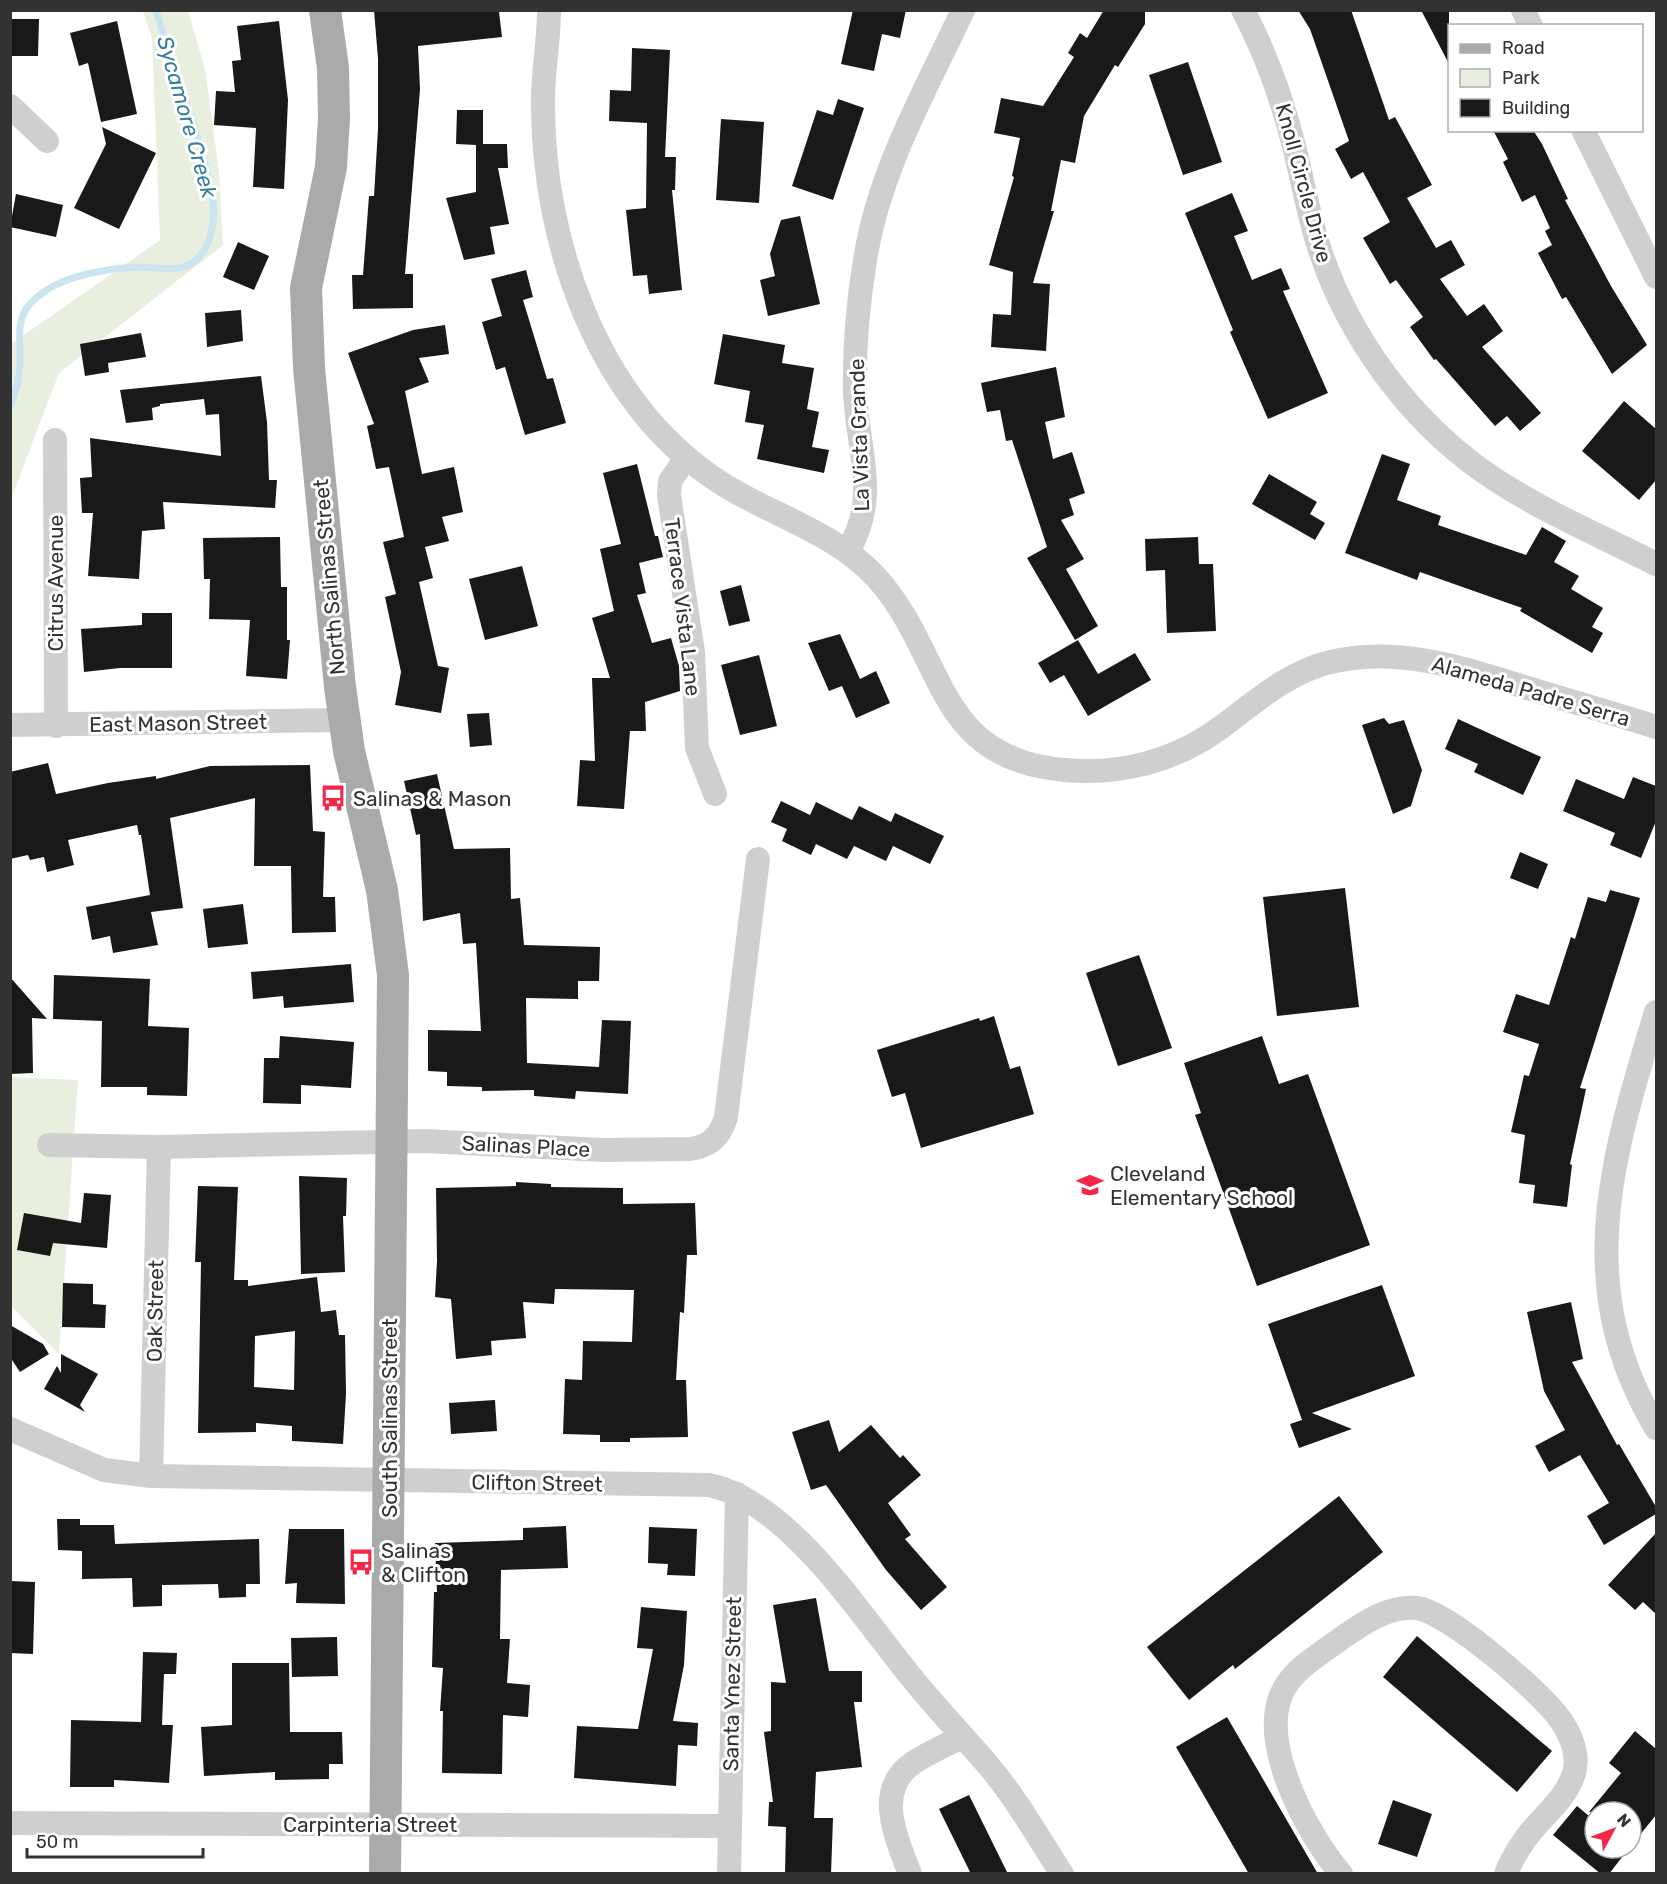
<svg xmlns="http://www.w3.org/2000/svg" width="1667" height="1884" font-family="Rubik,sans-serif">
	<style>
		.green { fill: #e9efdf }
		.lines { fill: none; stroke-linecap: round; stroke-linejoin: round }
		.stream { stroke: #cae5f0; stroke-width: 7 }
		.building { fill: #191919; fill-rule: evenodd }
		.minor { stroke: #cfcfcf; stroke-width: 24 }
		.major { stroke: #aaa; stroke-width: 32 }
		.labels { text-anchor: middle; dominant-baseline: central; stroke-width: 6; stroke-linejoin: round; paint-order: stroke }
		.street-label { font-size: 21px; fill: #323232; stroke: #fff }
		.poi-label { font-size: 21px; fill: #323232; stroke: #fff; text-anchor: start }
		.water-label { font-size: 22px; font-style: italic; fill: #377e9d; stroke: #fff }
	</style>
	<rect width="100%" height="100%" fill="#fff"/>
	<g class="green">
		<polygon points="143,11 188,11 205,69 219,172 223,245 59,373 11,499 11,344 160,240 152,39"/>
		<polygon points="11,1077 78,1080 59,1354 11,1306"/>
	</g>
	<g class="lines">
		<path class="stream" d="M10,406C16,392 20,378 20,362C21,343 15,322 29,305C54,276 102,269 138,267C151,267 166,270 179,268C207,264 216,227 213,202C203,137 174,74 156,10"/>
	</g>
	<g class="building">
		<polygon points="374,10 499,12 502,37 418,46 420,89 405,274 413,274 413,308 353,309 352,275 363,275 369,196 374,196 378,129 378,59"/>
		<polygon points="853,10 906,10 900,38 882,34 874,71 841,64"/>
		<polygon points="1104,10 1145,10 1145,24 1118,67 1115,65 1084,116 1075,163 1061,160 1051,211 1054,211 1033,283 1050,284 1046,351 991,347 993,314 1011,315 1013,272 989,265 1014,177 1012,176 1020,138 994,133 1001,98 1043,106 1074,57 1068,53 1080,33 1087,38"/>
		<polygon points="1298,10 1351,10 1389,120 1395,117 1432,185 1407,198 1436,248 1451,240 1465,265 1440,279 1467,316 1484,304 1503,331 1482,347 1541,413 1520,431 1507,416 1495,426 1436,359 1434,360 1410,327 1423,317 1396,280 1390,284 1363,238 1390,222 1363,172 1351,179 1335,149 1349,141 1310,29"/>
		<polygon points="1421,10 1449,10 1449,64"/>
		<polygon points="10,19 39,19 38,56 10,56"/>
		<polygon points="117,21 137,114 101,122 88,63 79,66 70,33"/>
		<polygon points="279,21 288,100 284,189 253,187 256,128 214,125 216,91 235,92 232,61 241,60 237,26"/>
		<polygon points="632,48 670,50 665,157 676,157 675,190 672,190 682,290 649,294 647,275 633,276 626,210 646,208 647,123 609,121 610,90 631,91"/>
		<polygon points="1188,62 1222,162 1183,175 1149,75"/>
		<polygon points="838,99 864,108 833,200 792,186 817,110 833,115"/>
		<polygon points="457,110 483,110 483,144 507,144 508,168 498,168 509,224 490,227 495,254 464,260 446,198 476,192 476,145 456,144"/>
		<polygon points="721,119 764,122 759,203 716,200"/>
		<polygon points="102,127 156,153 119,229 74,208 106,144"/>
		<polygon points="1493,130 1533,130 1542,144 1568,199 1565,200 1611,286 1647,345 1612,374 1566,297 1562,299 1538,253 1552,245 1545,231 1550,228 1535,195 1522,202 1503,162 1508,159"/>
		<polygon points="1232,193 1248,231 1234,236 1252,280 1281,268 1290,289 1283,291 1328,393 1268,419 1230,332 1233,330 1185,213"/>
		<polygon points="16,194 63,205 56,237 10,227"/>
		<polygon points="800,216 820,304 768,316 760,280 775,276 770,254 781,220"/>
		<polygon points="238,242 269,256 254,290 223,277"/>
		<polygon points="526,270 533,297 523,300 547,379 553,378 566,423 525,435 505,367 496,370 482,322 502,316 491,279"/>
		<polygon points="241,310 243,341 207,347 205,313"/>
		<polygon points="445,325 449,354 419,358 429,382 405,391 422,474 454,467 463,512 442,517 449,541 425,547 433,578 419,582 438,666 449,668 441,713 395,705 401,672 385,597 396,594 383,542 404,537 389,467 376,469 367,426 374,424 348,353 413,330"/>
		<polygon points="141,333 146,357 108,363 109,372 85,376 80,344"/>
		<polygon points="723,334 785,345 782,363 814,368 807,409 819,412 812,447 829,450 824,473 757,459 764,425 745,422 750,391 714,384"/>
		<polygon points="1056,367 1065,417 1045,422 1053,459 1072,452 1085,493 1069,499 1074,515 1061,520 1084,559 1066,569 1098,626 1075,640 1027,558 1047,547 1012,440 1006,441 1000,410 987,412 981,383"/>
		<polygon points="261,376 267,422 269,480 277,480 275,508 163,502 165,529 142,531 139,579 88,576 93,513 82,513 80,478 92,477 90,438 221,456 219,414 206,415 204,399 160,404 160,406 152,408 153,420 126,423 120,390"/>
		<polygon points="1624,401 1656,429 1656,480 1639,500 1582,451"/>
		<polygon points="1382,454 1410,464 1397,500 1441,516 1438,525 1526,555 1542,527 1566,541 1554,562 1579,576 1571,589 1603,608 1592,627 1603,633 1592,653 1520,611 1522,608 1420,572 1417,580 1345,553"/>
		<polygon points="637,464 655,536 658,536 663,557 639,563 646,593 637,595 652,643 671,638 679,666 680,691 645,702 646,731 630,731 624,809 577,806 580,760 595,761 592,678 610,678 592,618 614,611 600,549 621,544 603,473"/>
		<polygon points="1269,474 1317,502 1310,514 1325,523 1315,540 1252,504"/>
		<polygon points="280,537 281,587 287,587 287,640 290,640 287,679 246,676 250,620 209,619 210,579 204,579 203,538"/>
		<polygon points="1198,537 1199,564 1213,564 1216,631 1167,633 1165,570 1146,571 1145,539"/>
		<polygon points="522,566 538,626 485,640 469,579"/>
		<polygon points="741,585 750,621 729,626 720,591"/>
		<polygon points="142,613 172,613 172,668 120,668 84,672 81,629 142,625"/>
		<polygon points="840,634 860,679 876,671 890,703 856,718 842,686 829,691 808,643"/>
		<polygon points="1078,640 1098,674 1135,653 1151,680 1088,716 1064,675 1050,683 1038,663"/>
		<polygon points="759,655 777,726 740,735 721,665"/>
		<polygon points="489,713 492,745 470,747 467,714"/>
		<polygon points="1384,718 1389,724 1404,720 1422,770 1411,806 1393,814 1362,725"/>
		<polygon points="1458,719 1541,757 1523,795 1474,772 1478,764 1445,749"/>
		<polygon points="48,763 56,794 108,783 156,776 156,779 210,766 310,765 313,831 325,832 323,897 335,897 336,932 292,933 291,866 254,866 255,798 170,818 183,908 151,912 158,945 113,953 110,936 92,940 86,907 150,895 141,835 139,835 137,825 68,840 74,865 47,872 44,857 30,860 28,855 10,859 10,772"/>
		<polygon points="437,774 454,849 510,848 511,899 520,898 524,945 600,947 599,981 578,981 578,999 526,998 527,1063 599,1067 602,1020 631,1021 628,1094 576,1091 575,1099 534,1096 534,1090 482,1091 482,1087 447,1086 447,1072 428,1071 428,1030 481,1031 476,943 463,944 460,913 423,921 420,834 416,835 404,781"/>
		<polygon points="1633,777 1656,786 1656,821 1641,858 1610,845 1615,833 1563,811 1576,779 1624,799"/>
		<polygon points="781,801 810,815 816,802 852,820 859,806 891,822 895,813 944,836 930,864 893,846 886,861 854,846 847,859 816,844 811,855 782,841 787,829 771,822"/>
		<polygon points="1520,852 1548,864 1538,889 1510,878"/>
		<polygon points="1345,888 1359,1007 1277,1016 1263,897"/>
		<polygon points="1610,890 1640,898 1580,1088 1586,1089 1570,1164 1572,1165 1567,1207 1533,1203 1535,1185 1519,1183 1525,1135 1511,1132 1524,1075 1529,1076 1539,1044 1503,1032 1516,994 1549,1005 1571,937 1575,939 1588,897 1606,902"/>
		<polygon points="243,904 248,944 208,948 203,909"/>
		<polygon points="1139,955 1172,1048 1118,1066 1086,973"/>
		<polygon points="351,964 354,1002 284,1008 283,996 253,999 251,972"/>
		<polygon points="54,975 150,979 148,1026 189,1028 187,1096 147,1095 147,1087 101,1087 102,1021 53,1019"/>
		<polygon points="10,977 47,1019 32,1018 33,1073 10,1074"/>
		<polygon points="994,1016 1010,1069 1020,1066 1034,1114 921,1148 905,1093 892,1097 877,1050 979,1018 980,1021"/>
		<polygon points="280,1036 354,1042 351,1088 301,1085 301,1104 263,1103 264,1058 279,1058"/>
		<polygon points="1262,1036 1279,1084 1308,1074 1370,1245 1257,1286 1195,1115 1201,1113 1184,1063"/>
		<polygon points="299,1176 347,1178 346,1216 343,1216 345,1272 301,1274"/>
		<polygon points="516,1182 551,1184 551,1187 623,1188 623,1204 695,1203 697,1255 687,1255 684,1313 680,1312 676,1380 686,1380 688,1437 630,1438 630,1442 600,1442 600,1435 563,1434 565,1379 582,1380 583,1341 632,1342 634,1290 555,1289 554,1304 523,1302 526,1338 491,1341 492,1355 456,1359 451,1299 435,1297 437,1261 436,1188 516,1186"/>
		<path d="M198,1186L238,1187L234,1280H248V1286L317,1277L321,1312L336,1310L339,1335H345L346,1394L343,1444L292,1441V1426L256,1423V1432L198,1433L201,1262H195ZM295,1331L294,1390L254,1387L255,1336Z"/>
		<polygon points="84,1193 111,1195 107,1248 53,1243 50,1256 17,1250 24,1213 81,1223"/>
		<polygon points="63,1283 93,1284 93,1304 106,1305 105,1328 62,1327"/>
		<polygon points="1382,1285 1415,1376 1312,1413 1352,1429 1299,1448 1290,1424 1302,1420 1268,1324"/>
		<polygon points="1571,1302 1583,1359 1572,1362 1617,1445 1619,1444 1656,1507 1656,1514 1604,1545 1587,1516 1609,1503 1580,1455 1549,1472 1535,1446 1565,1430 1544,1391 1527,1312"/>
		<polygon points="10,1325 43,1344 49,1354 20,1372 10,1357"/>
		<polygon points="61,1354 98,1374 80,1405 85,1412 44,1389 57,1366 61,1373"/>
		<polygon points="495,1400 497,1431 451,1434 449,1403"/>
		<polygon points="829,1420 839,1452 871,1425 900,1458 903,1455 921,1475 888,1503 911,1535 905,1539 947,1587 921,1610 886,1570 826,1485 811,1490 792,1432"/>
		<polygon points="1339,1496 1383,1552 1235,1669 1233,1665 1189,1700 1147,1647"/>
		<polygon points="57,1519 80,1519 80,1525 114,1525 115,1544 259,1539 260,1584 246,1584 246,1597 219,1598 218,1584 162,1585 162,1606 133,1607 132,1578 82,1579 82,1551 58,1550"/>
		<polygon points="566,1526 568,1568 501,1570 500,1639 510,1639 507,1683 530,1685 528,1717 503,1715 502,1774 442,1773 443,1711 440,1711 443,1668 432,1667 434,1592 437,1592 435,1543 523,1540 523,1528"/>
		<polygon points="649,1527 697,1529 695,1576 667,1575 668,1564 648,1563"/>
		<polygon points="289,1529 344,1529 345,1604 296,1603 297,1583 285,1584"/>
		<polygon points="1656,1533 1656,1614 1643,1602 1635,1610 1608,1585"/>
		<polygon points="10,1581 35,1582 33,1654 10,1653"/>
		<polygon points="816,1598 829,1671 862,1671 862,1702 854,1702 862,1767 816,1772 814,1818 833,1818 831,1874 785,1874 786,1827 768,1826 769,1802 773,1802 764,1732 771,1731 771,1682 786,1683 773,1605"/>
		<polygon points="641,1607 687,1611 684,1665 673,1721 698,1723 697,1746 678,1745 676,1786 574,1778 577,1726 638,1729 653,1649 637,1648"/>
		<polygon points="1417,1636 1552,1751 1517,1792 1383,1677"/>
		<polygon points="337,1637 338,1676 292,1677 291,1638"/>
		<polygon points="143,1652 177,1653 176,1674 164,1674 162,1725 173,1725 169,1783 114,1780 114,1787 70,1787 71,1720 141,1722"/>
		<polygon points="232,1663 289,1663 290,1732 342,1732 343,1764 329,1764 329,1779 275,1780 275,1772 204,1776 201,1727 232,1725"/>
		<polygon points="1227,1717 1318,1874 1249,1874 1176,1747"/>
		<polygon points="1635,1731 1656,1749 1656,1815 1631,1846 1631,1812 1589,1812 1621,1773 1609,1763"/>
		<polygon points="969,1795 1008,1874 971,1874 939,1809"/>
		<polygon points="1393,1800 1432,1814 1417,1857 1378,1844"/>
		<polygon points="1577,1806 1595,1821 1595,1848 1629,1848 1609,1874 1601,1874 1553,1835"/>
	</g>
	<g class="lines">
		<g class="minor">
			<path d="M549,10C549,43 542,76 543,108C544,243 596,395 709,475C762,513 832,529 876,577C947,656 933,759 1065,770C1121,775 1175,761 1220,728C1253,704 1283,676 1323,664C1394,644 1464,668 1531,689C1573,702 1615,714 1656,727"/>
			<path d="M1243,10C1266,54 1282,98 1294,146C1302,178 1308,212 1318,244C1346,333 1407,418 1484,472C1537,509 1599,535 1656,564"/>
			<polyline points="1523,10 1531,26"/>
			<polyline points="10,106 47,141"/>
			<polyline points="1583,130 1656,277"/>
			<polyline points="55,440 56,726"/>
			<polyline points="686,458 670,481 669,495 693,652 697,748 715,794"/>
			<path d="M847,552C881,499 857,449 855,392C854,348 858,303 865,260C879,170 925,92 963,10"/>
			<polyline points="10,725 345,720"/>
			<path d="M1656,1012C1612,1157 1571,1286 1656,1428"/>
			<path d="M49,1145L159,1147L425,1141L603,1150L690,1149C710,1146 720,1137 726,1117L758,859"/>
			<path d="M10,1429L104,1470L151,1476L709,1485C791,1502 864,1621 916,1683C939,1711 964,1737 988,1765C1016,1798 1038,1837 1062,1874"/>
			<polyline points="151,1476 159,1147"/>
			<polyline points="10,1823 729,1826"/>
			<polyline points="729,1874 737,1494"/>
			<path d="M910,1874C897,1839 873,1790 913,1763C928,1753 946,1745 962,1737"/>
			<path d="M1341,1874C1308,1835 1260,1747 1281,1695C1291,1670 1319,1655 1339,1640C1362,1624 1388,1605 1417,1608C1448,1612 1544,1694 1562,1722C1571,1736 1579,1755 1574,1773C1566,1800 1542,1816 1526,1838C1518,1849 1511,1861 1506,1874"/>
		</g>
		<polyline class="major" points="325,10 333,68 334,118 331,167 306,288 309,368 340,687 349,751 382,890 393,975 385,1874"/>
	</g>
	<defs>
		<g id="bus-bare" transform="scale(2.07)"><path d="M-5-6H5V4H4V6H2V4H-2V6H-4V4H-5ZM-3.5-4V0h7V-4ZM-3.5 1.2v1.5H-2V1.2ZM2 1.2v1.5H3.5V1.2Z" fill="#f52748" stroke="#fff" stroke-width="2.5" paint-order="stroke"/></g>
		<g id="school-bare" transform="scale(2.07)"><path d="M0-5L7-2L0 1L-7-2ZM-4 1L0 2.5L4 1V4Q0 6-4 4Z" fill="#f52748" stroke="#fff" stroke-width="2.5" paint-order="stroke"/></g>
	</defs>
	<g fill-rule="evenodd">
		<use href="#bus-bare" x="333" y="798"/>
		<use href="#school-bare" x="1090" y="1185"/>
		<use href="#bus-bare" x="361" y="1562"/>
	</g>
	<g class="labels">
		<g class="street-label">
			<text transform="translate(1304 183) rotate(75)">Knoll Circle Drive</text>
			<text transform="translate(859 435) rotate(-92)">La Vista Grande</text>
			<text transform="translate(329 577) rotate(-95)">North Salinas Street</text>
			<text transform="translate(55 583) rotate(-90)">Citrus Avenue</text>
			<text transform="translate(683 607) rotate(83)">Terrace Vista Lane</text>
			<text transform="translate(1531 691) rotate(16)">Alameda Padre Serra</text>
			<text transform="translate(178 723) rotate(-1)">East Mason Street</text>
			<text transform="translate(526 1146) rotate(3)">Salinas Place</text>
			<text transform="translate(155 1311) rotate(-89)">Oak Street</text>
			<text transform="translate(389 1418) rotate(-90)">South Salinas Street</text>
			<text transform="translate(537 1483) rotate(1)">Clifton Street</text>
			<text transform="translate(732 1684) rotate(-89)">Santa Ynez Street</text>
			<text x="370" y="1824">Carpinteria Street</text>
		</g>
		<g class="poi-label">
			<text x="353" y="798">Salinas &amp; Mason</text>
			<text x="1110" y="1173">Cleveland<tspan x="1110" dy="24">Elementary School</tspan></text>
			<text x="381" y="1550">Salinas<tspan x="381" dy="24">&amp; Clifton</tspan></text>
		</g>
		<g class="water-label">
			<text transform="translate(187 117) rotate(74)">Sycamore Creek</text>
		</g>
	</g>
	<rect width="1667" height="1884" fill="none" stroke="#323232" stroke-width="24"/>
	<rect x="1448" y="24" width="195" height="108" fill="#ffffff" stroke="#adadad" stroke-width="1.5"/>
	<rect x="1460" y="44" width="30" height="9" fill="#aaaaaa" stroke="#adadad" stroke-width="1.5"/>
	<text x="1502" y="54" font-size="18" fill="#323232">Road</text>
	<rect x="1460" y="69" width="30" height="18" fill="#e9efdf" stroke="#adadad" stroke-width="1.5"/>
	<text x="1502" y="84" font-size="18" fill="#323232">Park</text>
	<rect x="1460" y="99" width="30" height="18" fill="#191919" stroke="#adadad" stroke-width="1.5"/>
	<text x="1502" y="114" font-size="18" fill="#323232">Building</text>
	<g transform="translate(1613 1830) rotate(49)"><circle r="28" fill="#ffffff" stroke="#adadad" stroke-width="1.5"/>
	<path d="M0-4.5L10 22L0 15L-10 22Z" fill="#f52748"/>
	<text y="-9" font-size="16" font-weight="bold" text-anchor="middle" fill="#323232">N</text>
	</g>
	<path d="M27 1848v9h176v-9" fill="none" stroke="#323232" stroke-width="3"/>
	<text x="36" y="1848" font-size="18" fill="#323232" stroke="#ffffff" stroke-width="4.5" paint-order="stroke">50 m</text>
</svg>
